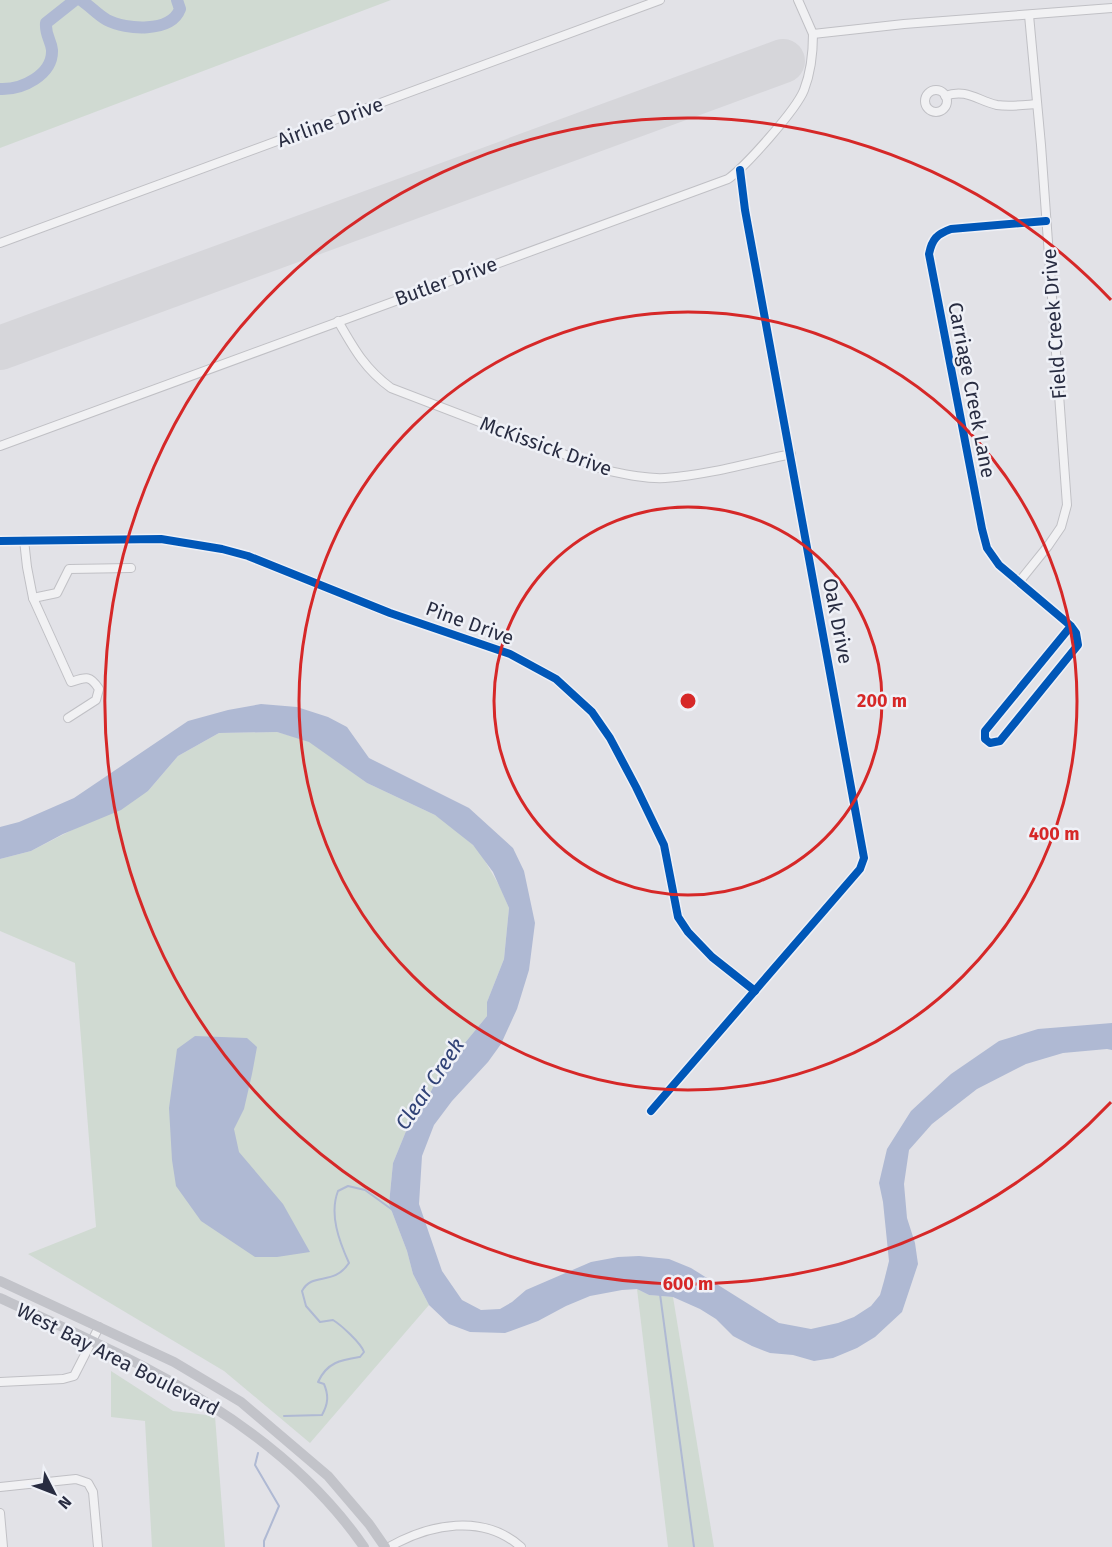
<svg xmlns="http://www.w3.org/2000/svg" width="1112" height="1547" font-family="'Fira Sans',sans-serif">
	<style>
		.green { fill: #d0dad2 }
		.water { fill: #afb9d3 }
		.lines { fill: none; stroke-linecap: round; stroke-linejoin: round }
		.stream { stroke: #afb9d3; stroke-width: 2 }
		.river { stroke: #afb9d3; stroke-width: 12 }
		.runway { stroke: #d6d6da; stroke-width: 44 }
		.minor-casing { stroke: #c0c0c5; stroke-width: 10 }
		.minor { stroke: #f1f1f3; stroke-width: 8 }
		.secondary { stroke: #c2c3c9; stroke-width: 10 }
		.cycleway-casing { stroke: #eff1f7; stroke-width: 11 }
		.cycleway { stroke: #0057b8; stroke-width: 8 }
		.ring { fill: none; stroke: #d62828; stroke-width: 3 }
		.labels { text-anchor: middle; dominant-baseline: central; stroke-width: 5; stroke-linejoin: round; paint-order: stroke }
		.street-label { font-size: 20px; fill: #282c41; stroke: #eff1f7 }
		.water-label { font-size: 21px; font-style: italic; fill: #304276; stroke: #eff1f7 }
		.centre { fill: #d62828; stroke: #eff1f7; stroke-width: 3 }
		.ring-label { font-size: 18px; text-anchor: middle; font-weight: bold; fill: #d62828; stroke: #eff1f7; stroke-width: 5; stroke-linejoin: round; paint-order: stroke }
	</style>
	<rect width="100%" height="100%" fill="#e2e2e7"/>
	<g class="green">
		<polygon points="0,0 391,0 0,148"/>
		<polygon points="277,732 309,741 367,783 435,815 446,822 473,845 481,854 500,887 509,908 504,959 487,1002 487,1016 441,1072 428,1097 411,1119 393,1163 389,1204 407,1251 413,1274 429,1305 310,1443 224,1371 28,1254 96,1227 75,963 0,931 0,859 31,851 148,791 178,756 219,733"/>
		<polygon points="637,1289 649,1295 673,1297 714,1547 668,1547"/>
		<polygon points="111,1371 173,1411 215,1416 225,1547 152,1547 145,1421 111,1417"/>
	</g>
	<g class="water">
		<polygon points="261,704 297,707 328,717 347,727 369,758 469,808 513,848 524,871 535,923 529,970 517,1009 501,1044 488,1062 452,1101 434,1125 422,1156 419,1204 442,1271 462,1300 481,1310 500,1309 512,1302 526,1290 591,1262 618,1257 639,1256 669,1259 691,1268 779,1323 811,1329 838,1323 854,1317 871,1306 880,1295 884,1281 889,1261 883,1202 879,1183 887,1149 911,1111 951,1074 999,1041 1038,1029 1112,1023 1112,1050 1107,1049 1063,1053 1026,1064 977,1089 932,1124 909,1150 904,1184 907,1218 915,1243 918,1264 902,1312 875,1337 857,1348 833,1358 814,1361 793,1355 770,1353 752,1346 733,1336 716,1319 700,1309 673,1297 649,1295 637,1289 622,1290 590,1296 566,1306 538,1321 505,1333 470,1332 449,1324 429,1305 413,1274 407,1251 389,1204 393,1163 411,1119 428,1097 441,1072 487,1016 487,1002 504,959 509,908 493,872 473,845 435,815 367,783 309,742 277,732 219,733 178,756 148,791 121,810 63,834 31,851 0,859 0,827 19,822 74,798 188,721 228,710"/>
		<polygon points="195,1036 247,1038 257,1047 252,1074 244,1109 234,1129 239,1152 283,1204 310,1252 277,1257 255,1257 201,1221 176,1186 172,1160 169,1108 177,1049"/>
	</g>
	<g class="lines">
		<g class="stream">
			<polyline points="660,1294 694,1547"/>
			<path d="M284,1416L322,1415C328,1404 329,1396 324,1384L318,1382C327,1362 341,1360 360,1357L364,1352C361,1343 341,1325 333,1320L320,1322L306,1306L302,1291C313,1271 333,1287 349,1263C339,1241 329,1214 338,1191L348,1186L365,1190L394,1211"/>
			<polyline points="258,1453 255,1465 279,1506 264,1541 264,1547"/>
		</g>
		<g class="river">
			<path d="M81,0C90,6 98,15 107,20C126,30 171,33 180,9L177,0"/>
			<path d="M0,89C22,90 53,75 52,50C51,40 45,35 46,23L75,0"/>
		</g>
		<polyline class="runway" points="0,348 783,61"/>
		<g class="minor-casing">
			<g id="minor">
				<polyline points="798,0 813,34"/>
				<polyline points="813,34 904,24 1112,8"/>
				<circle cx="936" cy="101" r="11"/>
				<path d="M945,96C967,88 978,101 997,105C1010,107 1024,105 1037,104"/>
				<path d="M1046,221L951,229C937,234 932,239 929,254L982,529L987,548L999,565L1071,626L1076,633L1078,645L1000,741L990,743L985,739V731L1071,626"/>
				<polyline points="0,243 660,0"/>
				<path d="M338,321C354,349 365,369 391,388L605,470C624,474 645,479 665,478C707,475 750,463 791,454"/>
				<path d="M0,446L728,179C746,166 796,110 804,90C811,72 813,52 813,34"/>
				<path d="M24,540L27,567L33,598L71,682C86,677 90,675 99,689L96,700L68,718"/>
				<polyline points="0,541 161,539 222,549 248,556 390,613 510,654 556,679 592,712 610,738 636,787 664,845 678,917 688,932 712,957 755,991"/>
				<polyline points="1019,582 1048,546 1061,527 1067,505 1041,145 1029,15"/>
				<polyline points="33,598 57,593 69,569 131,568"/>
				<polyline points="651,1111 860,869 864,858 745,210 740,170"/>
				<polyline points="0,1382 63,1379 74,1376 99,1327"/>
				<polyline points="0,1487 76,1479 88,1483 93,1492 98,1547"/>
				<polyline points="0,1513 3,1547"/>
				<path d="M389,1547C430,1524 483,1513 521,1547"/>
			</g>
		</g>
		<use href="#minor" class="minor"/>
		<g class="secondary">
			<polyline points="0,1281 174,1362 241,1402 328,1476 369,1524 385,1547"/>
			<path d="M0,1298C134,1360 277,1421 364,1547"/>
		</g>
		<g class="cycleway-casing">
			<g id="cycleway">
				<path d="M1046,221L951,229C937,234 932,239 929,254L982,529L987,548L999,565L1071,626L1076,633L1078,645L1000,741L990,743L985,739V731L1071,626"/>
				<polyline points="0,541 161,539 222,549 248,556 390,613 510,654 556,679 592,712 610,738 636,787 664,845 678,917 688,932 712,957 755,991"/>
				<polyline points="651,1111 860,869 864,858 745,210 740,170"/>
			</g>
		</g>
		<use href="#cycleway" class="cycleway"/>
	</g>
	<g class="ring">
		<circle cx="688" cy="701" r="194"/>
		<circle cx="688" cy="701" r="389"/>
		<path d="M1111 1102A583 583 0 1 1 1111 300"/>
	</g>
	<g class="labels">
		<g class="street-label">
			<text transform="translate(330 122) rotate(-20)">Airline Drive</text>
			<text transform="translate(446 281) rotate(-20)">Butler Drive</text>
			<text transform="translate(1054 324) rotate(-94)">Field Creek Drive</text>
			<text transform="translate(972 390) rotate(79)">Carriage Creek Lane</text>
			<text transform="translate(546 446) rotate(20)">McKissick Drive</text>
			<text transform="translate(838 621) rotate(79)">Oak Drive</text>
			<text transform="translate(470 623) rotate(20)">Pine Drive</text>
			<text transform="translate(118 1359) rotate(27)">West Bay Area Boulevard</text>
		</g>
		<g class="water-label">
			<text transform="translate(430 1084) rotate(-56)">Clear Creek</text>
		</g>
	</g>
	<circle cx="688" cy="701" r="9" class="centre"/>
	<g class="ring-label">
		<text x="882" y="707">200 m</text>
		<text x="1054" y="840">400 m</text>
		<text x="688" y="1290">600 m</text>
	</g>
	<g transform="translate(54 1493) rotate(132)" stroke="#eff1f7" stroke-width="4.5" paint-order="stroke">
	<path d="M0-4.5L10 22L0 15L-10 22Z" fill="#282c41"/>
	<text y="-9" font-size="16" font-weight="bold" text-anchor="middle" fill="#282c41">N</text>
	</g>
</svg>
